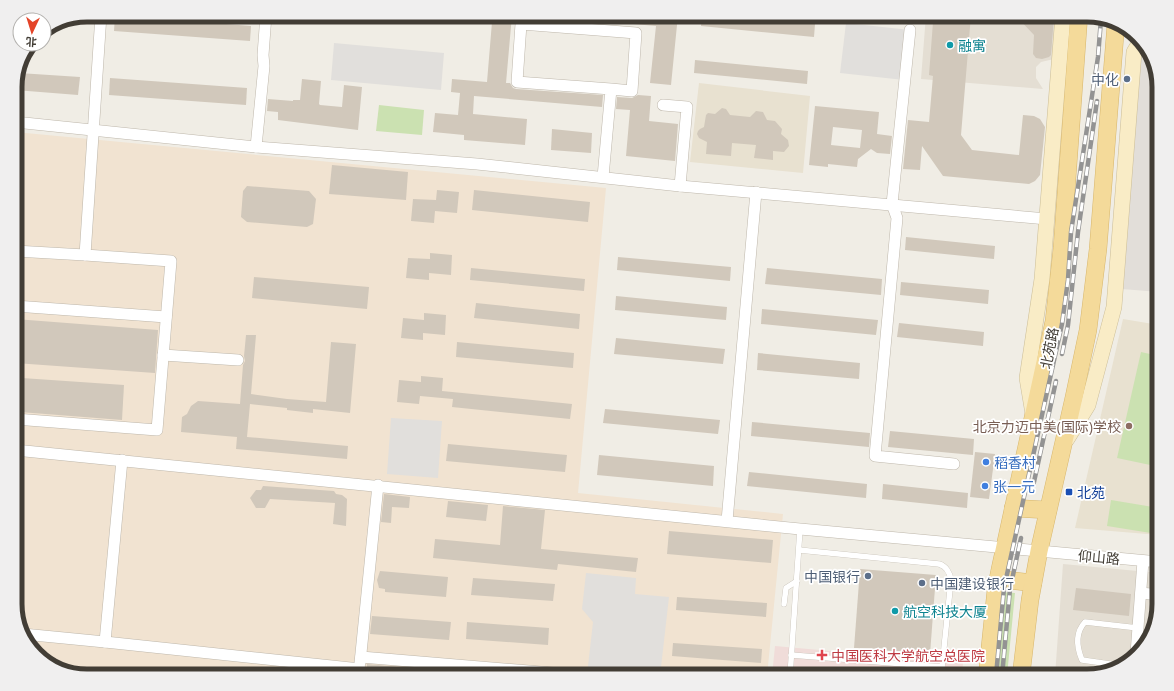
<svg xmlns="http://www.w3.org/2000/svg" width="1174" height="691" font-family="'Open Sans','Noto Sans SC',sans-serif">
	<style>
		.residential { fill: #e4ded3 }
		.commercial { fill: #f1e3d1 }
		.industrial { fill: #e2ded9 }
		.education { fill: #e8e1d0 }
		.medical { fill: #f0dcd9 }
		.green { fill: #cbe1b1 }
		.parking { fill: #e1dfdc }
		.building { fill: #d1c8bb; fill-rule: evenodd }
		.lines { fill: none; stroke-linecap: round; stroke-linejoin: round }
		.lane-casing { stroke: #beb7ab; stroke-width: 6 }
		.street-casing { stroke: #beb7ab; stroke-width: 12 }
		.secondary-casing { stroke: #ccbe98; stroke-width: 16 }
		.primary-casing { stroke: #d7b66c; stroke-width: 18 }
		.lane { stroke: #fff; stroke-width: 5.5 }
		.street { stroke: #fff; stroke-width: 11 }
		.secondary { stroke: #f9ecc6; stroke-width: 15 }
		.primary { stroke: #f4da9a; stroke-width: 17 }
		.rail-casing { stroke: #939393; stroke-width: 4.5 }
		.rail { stroke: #fff; stroke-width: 3; stroke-dasharray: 9; stroke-linecap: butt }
		.culture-dot { fill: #0f9aa8; stroke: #fff; stroke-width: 1.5 }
		.service-dot { fill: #5c6f8a; stroke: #fff; stroke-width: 1.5 }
		.education-dot { fill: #8d6e63; stroke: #fff; stroke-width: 1.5 }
		.shop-dot { fill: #3f7fe0; stroke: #fff; stroke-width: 1.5 }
		.transit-dot { fill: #1a4fb4; stroke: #fff; stroke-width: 1.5 }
		.health-dot { fill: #e0444e; stroke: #fff; stroke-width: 1.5 }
		.labels { text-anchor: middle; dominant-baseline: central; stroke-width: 3.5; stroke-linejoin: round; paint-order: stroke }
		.culture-label { font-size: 14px; fill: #0d838f; stroke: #fff; text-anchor: start }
		.service-label { font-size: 14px; fill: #4e5e75; stroke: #fff; text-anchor: end }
		.street-label { font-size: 14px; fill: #423d35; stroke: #fff }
		.education-label { font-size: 14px; fill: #785e54; stroke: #fff; text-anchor: end }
		.shop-label { font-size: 14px; fill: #366cbe; stroke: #fff; text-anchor: start }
		.transit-label { font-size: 14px; fill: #164399; stroke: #fff; text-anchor: start }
		.health-label { font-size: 14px; fill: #be3a42; stroke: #fff; text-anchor: start }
		.rim { fill: none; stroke: #423d35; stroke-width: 5 }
	</style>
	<rect width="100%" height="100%" fill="#f0ede5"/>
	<g class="residential">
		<polygon points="926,15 1057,15 1054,59 1041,62 1036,67 1036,78 1043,89 921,79"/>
		<polygon points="1063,564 1159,573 1159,605 1149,640 1123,666 1088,676 1055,676"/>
	</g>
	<polygon class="commercial" points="15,132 606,188 578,493 783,514 767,676 87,676 51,666 25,640 15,609"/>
	<polygon class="industrial" points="1144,46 1149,51 1159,82 1159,292 1122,289 1141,52"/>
	<g class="education">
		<polygon points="699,83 810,96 803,173 690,162"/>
		<polygon points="1123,319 1159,325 1159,535 1075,528"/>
	</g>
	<polygon class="medical" points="775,646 963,663 962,676 772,676"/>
	<g class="green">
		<polygon points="379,105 424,110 422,135 376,131"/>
		<polygon points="1141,352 1159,356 1159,449 1155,466 1117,458"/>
		<polygon points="1111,500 1159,508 1157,534 1107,526"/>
		<polygon points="1002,592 1015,593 1007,676 995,676"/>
	</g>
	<g class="parking">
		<polygon points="846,23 910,30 904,80 840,73"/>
		<polygon points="334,43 444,53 441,90 331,80"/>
		<polygon points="391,418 442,421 438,478 387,474"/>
		<polygon points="586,573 636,578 635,594 669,597 660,676 587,675 593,622 582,609"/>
	</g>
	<g class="building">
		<polygon points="115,15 251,26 250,41 114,31"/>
		<polygon points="473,15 512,15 506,83 510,83 513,88 516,89 603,95 602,107 474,96 473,114 527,119 525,145 464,140 464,135 433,132 435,113 458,115 460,93 451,92 452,79 487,82 492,22 473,21"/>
		<polygon points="588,15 678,15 671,85 650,83 656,26 588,20"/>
		<polygon points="702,15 722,15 815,24 814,37 701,26"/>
		<polygon points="910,15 971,15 961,135 972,150 1019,155 1023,115 1034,116 1040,119 1045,127 1040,175 1035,181 1029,184 943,176 922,146 920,170 903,169 908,120 929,122 933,76 929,75 933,22 910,20"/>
		<polygon points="1015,15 1051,15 1054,17 1051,55 1049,57 1042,59 1036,58 1033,54 1034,35"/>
		<polygon points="695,60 808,71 807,84 694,73"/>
		<polygon points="19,73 80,77 78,95 15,90 15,82"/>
		<polygon points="110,78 247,88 246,105 109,95"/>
		<polygon points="302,79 321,81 319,104 320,105 342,107 344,85 362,87 358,130 278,120 278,112 267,111 268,99 293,101 293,100 300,100"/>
		<polygon points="638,95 651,96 649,121 678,124 675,161 626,156 630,110 616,109 617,97 632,98"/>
		<path d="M815,106L879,112L877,134L892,136L890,154L877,153L871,149L858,159L857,167L828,164V167L809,165ZM833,127L862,130L860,148L831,145Z"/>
		<polygon points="722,108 726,109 730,115 750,117 756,111 763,112 767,120 775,121 782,129 781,134 788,140 789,146 784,152 773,151 773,160 754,158 756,145 732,143 731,156 706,154 707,142 699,138 697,134 698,131 700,129 704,127 706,115 708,113 715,114"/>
		<polygon points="552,129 592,133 591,153 551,150"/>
		<polygon points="332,165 408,172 406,200 329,194"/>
		<polygon points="247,186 309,191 316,199 313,224 307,227 247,222 241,217 243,191"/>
		<polygon points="437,190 459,192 457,213 435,211 434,223 411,221 413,199 436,200"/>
		<polygon points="474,190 590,202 588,222 472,210"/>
		<polygon points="906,237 995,246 994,259 905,250"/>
		<polygon points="430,253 452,255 451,275 429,273 429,280 406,278 408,258 430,259"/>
		<polygon points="618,257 731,267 730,281 617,270"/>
		<polygon points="471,268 585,279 584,291 470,280"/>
		<polygon points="767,268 882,279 881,295 765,284"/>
		<polygon points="254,277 369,287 367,309 252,298"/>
		<polygon points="901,282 989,290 988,304 900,295"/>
		<polygon points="616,296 727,307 726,320 615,310"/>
		<polygon points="476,303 580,314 579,329 474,318"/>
		<polygon points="762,309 878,320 876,335 761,324"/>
		<polygon points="424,313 446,315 445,335 423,333 423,340 401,338 403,318 424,320"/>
		<polygon points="15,319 158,330 155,373 15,363"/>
		<polygon points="899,323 984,332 983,346 897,337"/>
		<polygon points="246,335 256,335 251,394 287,399 326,402 331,342 356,344 350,413 313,409 313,413 287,410 287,408 250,404 247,437 348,446 347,459 236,449 237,437 181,432 182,417 187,414 191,406 198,401 240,404 243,365 245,361 244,356"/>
		<polygon points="616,338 725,349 723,364 614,354"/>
		<polygon points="457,342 574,353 573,368 456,357"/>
		<polygon points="758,353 860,363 859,379 757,370"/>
		<polygon points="421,376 443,378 442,391 572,404 570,419 452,407 453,399 420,396 419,404 397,402 399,380 421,382"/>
		<polygon points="22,378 124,385 122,420 20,412"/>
		<polygon points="605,409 720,420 718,434 603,423"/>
		<polygon points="752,422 870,433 869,447 751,436"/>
		<polygon points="890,431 974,439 973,455 888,447"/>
		<polygon points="448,444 567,455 565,472 446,461"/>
		<polygon points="975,452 995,454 989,499 970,497"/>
		<polygon points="599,455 714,466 713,486 597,475"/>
		<polygon points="749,472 867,484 866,498 747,486"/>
		<polygon points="883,484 968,493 967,508 882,499"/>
		<polygon points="263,486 334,491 336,494 342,495 347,499 346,526 333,524 335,503 270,499 265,508 256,508 250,498 256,490 261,490"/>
		<polygon points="384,494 410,497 409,508 392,507 391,523 381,522"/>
		<polygon points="448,501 488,505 486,521 446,517"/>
		<polygon points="503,506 545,510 541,549 638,558 636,572 558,564 557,570 433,558 435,539 500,545"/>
		<polygon points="669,531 773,540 771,563 667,554"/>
		<polygon points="860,569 936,575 930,654 854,648"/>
		<polygon points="380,571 448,577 446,597 385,592 385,589 379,588 377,580"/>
		<polygon points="473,578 555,584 553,601 471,595"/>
		<polygon points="1076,588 1131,594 1129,616 1073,610"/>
		<polygon points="677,597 767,603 766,617 676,610"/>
		<polygon points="372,616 451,622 449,640 370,634"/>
		<polygon points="467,622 549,628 548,645 466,639"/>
		<polygon points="673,643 762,649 761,663 672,656"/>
		<polygon points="367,664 456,672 456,676 363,676 367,670"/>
	</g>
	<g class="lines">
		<g class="lane-casing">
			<g id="lane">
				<polyline points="868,15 884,16 884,15"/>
				<path d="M799,550L939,564C946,566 950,573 951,580L942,667"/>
				<polyline points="784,604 786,588 797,581"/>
				<polyline points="791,655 942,667 941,676"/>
				<path d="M1124,666L1082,660C1077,648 1075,633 1085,622L1138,628"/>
				<polyline points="790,676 800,529"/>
			</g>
		</g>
		<g class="street-casing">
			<g id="street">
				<polyline points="910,30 892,204 897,218 875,456 954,464"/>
				<polyline points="663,105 687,107 680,186"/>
				<polyline points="15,122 256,147 477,164 680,186 1047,219"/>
				<polyline points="256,147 264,66 263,55 266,15"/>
				<polyline points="603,177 611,89 632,91 636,33 521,24 517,82 611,89"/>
				<polyline points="15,251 85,255"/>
				<polyline points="15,306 166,317"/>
				<polyline points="163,355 238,360"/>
				<polyline points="15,419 157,430 171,261 85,255 101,15"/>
				<polyline points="15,450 800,529 1159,562"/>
				<polyline points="727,521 756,192"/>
				<polyline points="1141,593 1159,595"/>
				<polyline points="23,634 105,642 122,460"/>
				<polyline points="105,642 360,669"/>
				<polyline points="1136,654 1143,561"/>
				<polyline points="361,657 589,676"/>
				<polyline points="360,663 378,485"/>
			</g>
		</g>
		<g class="secondary-casing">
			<g id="secondary">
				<polyline points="1033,414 1027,378 1042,279 1063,15"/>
				<polyline points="1067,439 1088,405 1114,307 1134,52 1140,42"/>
			</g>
		</g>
		<g class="primary-casing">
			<g id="primary">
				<polyline points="1013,508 1048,510"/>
				<polyline points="998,579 1033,583"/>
				<polyline points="987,676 996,589 1000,569 1054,321 1062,248 1079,15"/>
				<polyline points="1021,676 1030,600 1039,551 1074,397 1088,330 1098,249 1116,23"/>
			</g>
		</g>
		<use href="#lane" class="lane"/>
		<use href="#street" class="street"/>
		<use href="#secondary" class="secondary"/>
		<use href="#primary" class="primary"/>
		<g class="rail-casing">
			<g id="rail">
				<polyline points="1062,354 1068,325 1078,232 1097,101"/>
				<polyline points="1032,491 1056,381"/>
				<polyline points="996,676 1004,588 1062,324 1068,280 1071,232 1098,57 1101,19"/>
				<polyline points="1002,676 1010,589 1021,538"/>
			</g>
		</g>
		<use href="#rail" class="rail"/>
	</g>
	<g class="culture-dot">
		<circle cx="950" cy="45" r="4"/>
		<circle cx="895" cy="611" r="4"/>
	</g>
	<g class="service-dot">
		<circle cx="1127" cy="79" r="4"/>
		<circle cx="868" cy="576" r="4"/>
		<circle cx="922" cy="583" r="4"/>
	</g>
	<circle class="education-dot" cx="1129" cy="426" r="4"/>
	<g class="shop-dot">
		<circle cx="986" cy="462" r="4"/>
		<circle cx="985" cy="486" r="4"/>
	</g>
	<rect class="transit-dot" x="1065" y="488" width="8" height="8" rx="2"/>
	<path class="health-dot" d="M820 649h4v4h4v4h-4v4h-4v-4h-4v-4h4z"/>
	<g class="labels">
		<g class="culture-label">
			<text x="958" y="45">融寓</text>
			<text x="903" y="611">航空科技大厦</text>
		</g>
		<g class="service-label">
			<text x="1119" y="79">中化</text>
			<text x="860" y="576">中国银行</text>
			<text x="930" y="583" text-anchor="start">中国建设银行</text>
		</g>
		<g class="street-label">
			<text transform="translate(1049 348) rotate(-79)">北苑路</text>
			<text transform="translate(1099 557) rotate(5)">仰山路</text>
		</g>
		<g class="education-label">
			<text x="1121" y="426">北京力迈中美(国际)学校</text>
		</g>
		<g class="shop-label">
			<text x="994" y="462">稻香村</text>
			<text x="993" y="486">张一元</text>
		</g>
		<g class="transit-label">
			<text x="1077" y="492">北苑</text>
		</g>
		<g class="health-label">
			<text x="831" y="655">中国医科大学航空总医院</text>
		</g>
	</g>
	<path d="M0 0H1174V691H0ZM87 22H1087A65 65 0 0 1 1152 87V604A65 65 0 0 1 1087 669H87A65 65 0 0 1 22 604V87A65 65 0 0 1 87 22Z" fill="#f0efef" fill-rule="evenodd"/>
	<path class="rim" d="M87 22H1087A65 65 0 0 1 1152 87V604A65 65 0 0 1 1087 669H87A65 65 0 0 1 22 604V87A65 65 0 0 1 87 22Z"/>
	<g transform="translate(32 32) rotate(184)"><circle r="19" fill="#ffffff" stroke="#b3b1ae"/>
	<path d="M0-3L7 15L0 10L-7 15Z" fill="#e44428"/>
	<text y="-6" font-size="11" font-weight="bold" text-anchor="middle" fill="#423d35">北</text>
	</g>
</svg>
